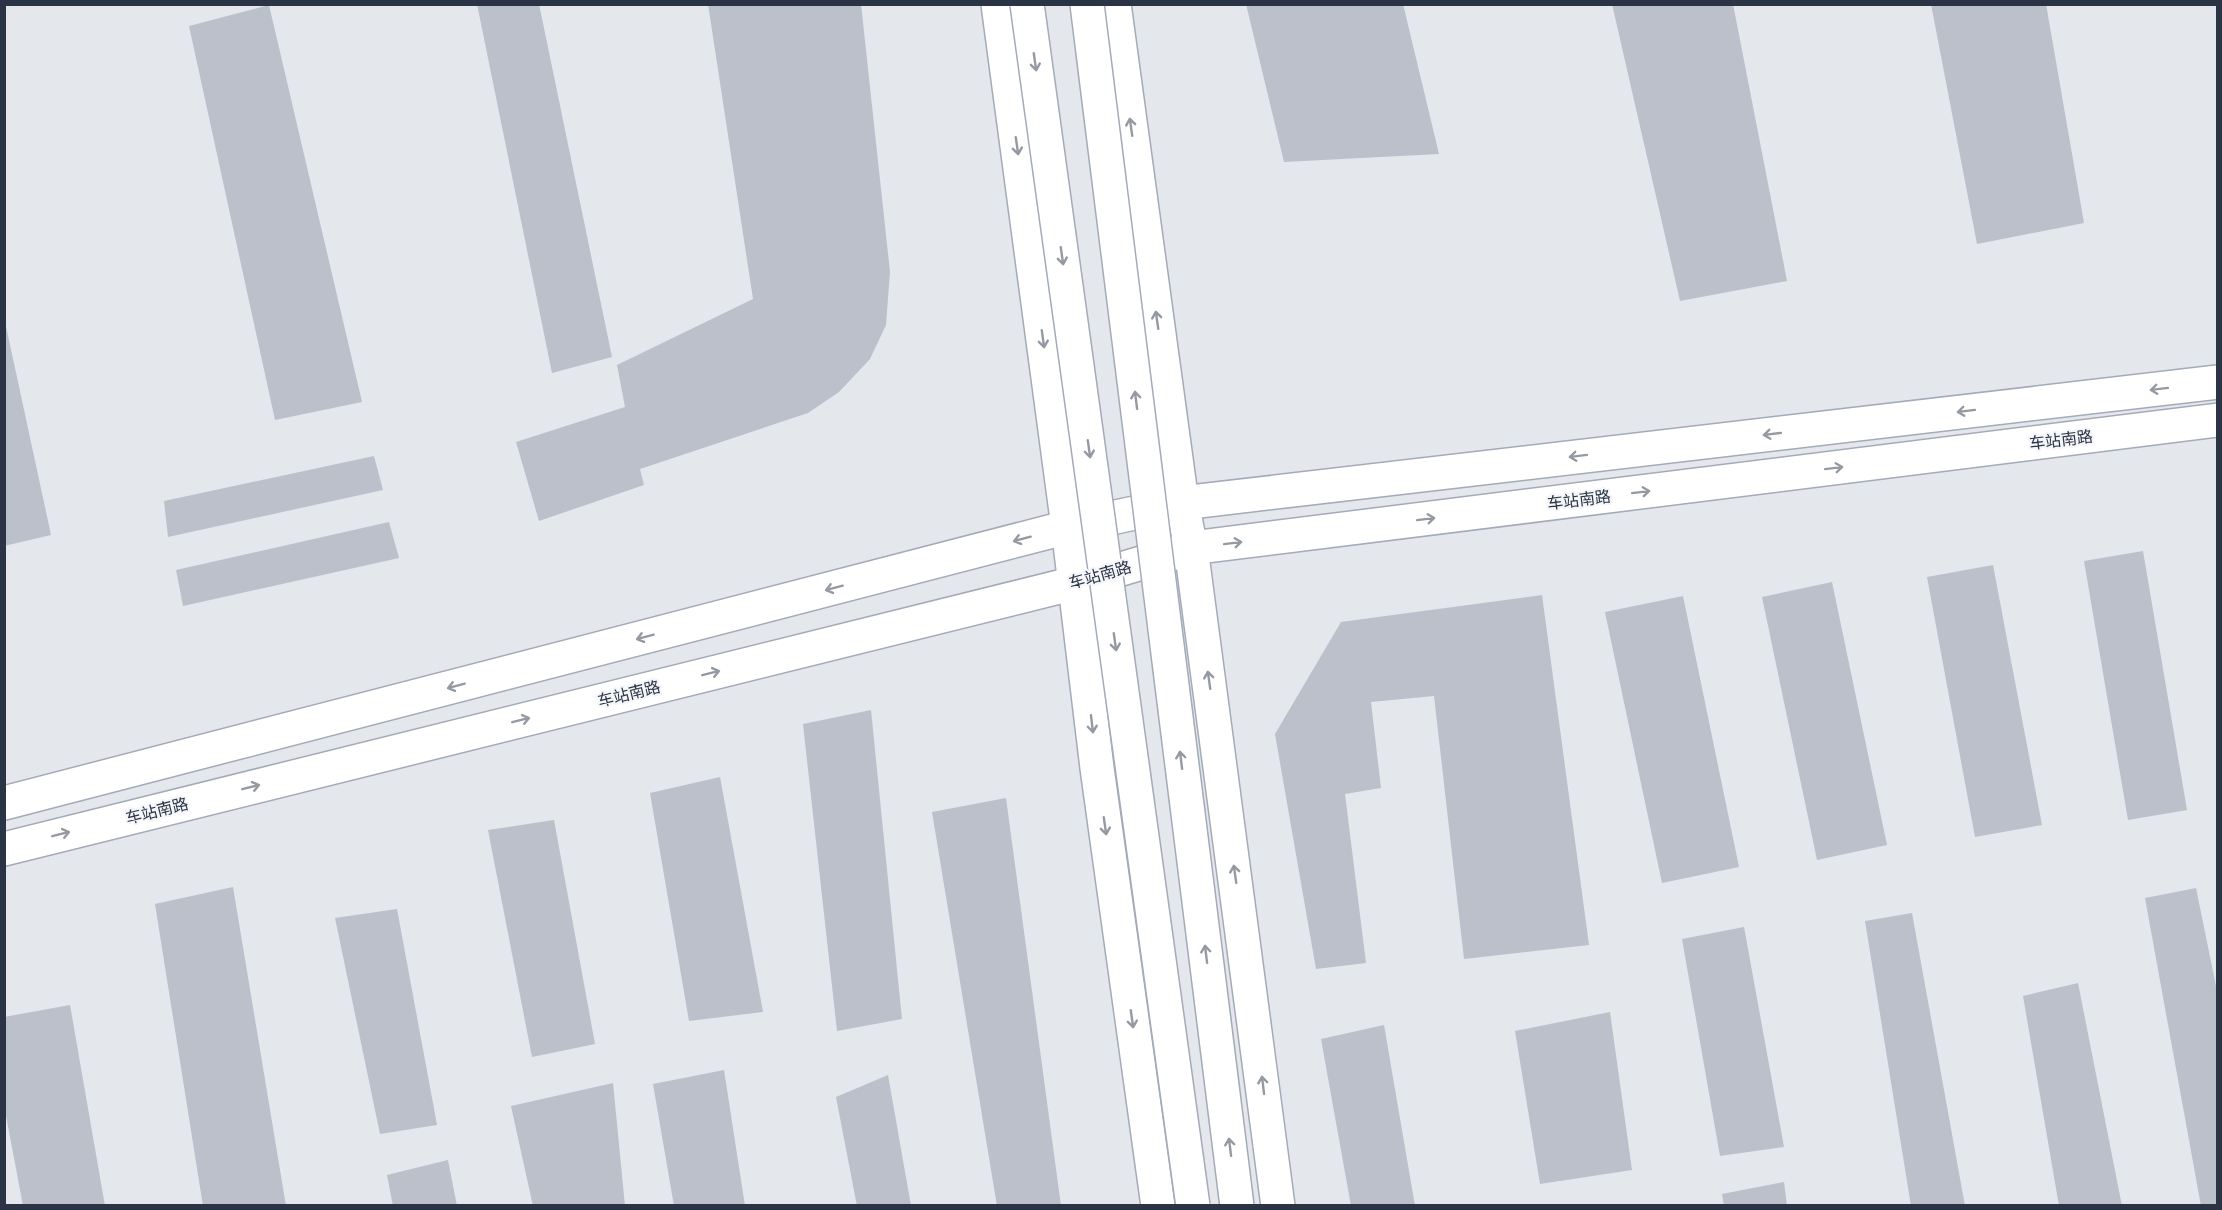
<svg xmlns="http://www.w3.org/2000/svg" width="2222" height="1210" font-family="'Fira Sans','Noto Sans SC',sans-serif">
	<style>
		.building { fill: #bbc0ca }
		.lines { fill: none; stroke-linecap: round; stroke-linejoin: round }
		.primary-casing { stroke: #a3abb8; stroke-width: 36 }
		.primary { stroke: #fff; stroke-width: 33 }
		.primary-bridge-casing { stroke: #a3abb8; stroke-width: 36; stroke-linecap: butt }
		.primary-bridge { stroke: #fff; stroke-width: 33 }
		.oneway { stroke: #959aa2 }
		.labels { text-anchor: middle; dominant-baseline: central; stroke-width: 4.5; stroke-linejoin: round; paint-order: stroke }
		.street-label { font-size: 16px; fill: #2b3445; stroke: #f4f6f9 }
	</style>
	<rect width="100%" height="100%" fill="#e4e7ec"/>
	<g class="building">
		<polygon points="477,4 539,4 612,357 552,373"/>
		<polygon points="708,4 861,4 890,272 886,325 870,359 839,392 808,413 640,469 644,485 539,521 516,442 625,407 617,365 753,299"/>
		<polygon points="1246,4 1403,4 1439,154 1284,162"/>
		<polygon points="1612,4 1733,4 1787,281 1680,301"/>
		<polygon points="1931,4 2046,4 2084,223 1977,244"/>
		<polygon points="269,5 362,402 275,420 189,26"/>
		<polygon points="4,317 51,535 4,546"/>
		<polygon points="374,456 383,490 168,537 164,501"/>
		<polygon points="389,522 399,558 183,606 176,570"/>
		<polygon points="2143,551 2187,810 2128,820 2084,561"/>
		<polygon points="1993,565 2042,825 1975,837 1927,577"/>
		<polygon points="1832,582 1887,845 1817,860 1762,597"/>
		<polygon points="1542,595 1589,945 1464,959 1434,696 1371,702 1381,788 1345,794 1366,963 1316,969 1275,734 1341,622"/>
		<polygon points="1683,596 1739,867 1662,883 1605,612"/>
		<polygon points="871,710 902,1019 837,1031 803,724"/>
		<polygon points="720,777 763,1012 689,1021 650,793"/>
		<polygon points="1006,798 1061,1206 997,1206 932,812"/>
		<polygon points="554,820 595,1044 532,1057 488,830"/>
		<polygon points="233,887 286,1206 203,1206 155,904"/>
		<polygon points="2196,888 2218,996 2218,1206 2201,1206 2145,898"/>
		<polygon points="397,909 437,1125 380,1134 335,918"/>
		<polygon points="1912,913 1965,1206 1911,1206 1865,921"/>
		<polygon points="1744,927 1784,1147 1720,1156 1682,939"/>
		<polygon points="2078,983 2122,1206 2059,1206 2023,996"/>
		<polygon points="70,1005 105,1206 23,1206 4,1105 4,1017"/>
		<polygon points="1610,1012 1632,1170 1540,1184 1515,1031"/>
		<polygon points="1384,1025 1415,1206 1351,1206 1321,1039"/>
		<polygon points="724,1070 745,1206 674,1206 653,1084"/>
		<polygon points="888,1075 911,1206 857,1206 836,1097"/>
		<polygon points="613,1083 625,1206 533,1206 511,1106"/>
		<polygon points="448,1160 457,1206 393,1206 387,1175"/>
		<polygon points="1784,1182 1787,1206 1724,1206 1722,1194"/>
	</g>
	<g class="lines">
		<g class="primary-casing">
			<g id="primary">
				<polyline points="998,4 1068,527 1097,768 1158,1206"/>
				<polyline points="1114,4 1182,503 1191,548 1278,1206"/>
				<polyline points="4,803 1068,527 1182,503 2218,382"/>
				<polyline points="4,849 1075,583 1191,548 2218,420"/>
			</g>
		</g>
		<use href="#primary" class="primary"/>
		<g class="primary-bridge-casing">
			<g id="primary-bridge">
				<polyline points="1027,4 1193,1206"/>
				<polyline points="1087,4 1237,1206"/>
			</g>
		</g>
		<use href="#primary-bridge" class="primary-bridge"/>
	</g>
	<defs><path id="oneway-shaft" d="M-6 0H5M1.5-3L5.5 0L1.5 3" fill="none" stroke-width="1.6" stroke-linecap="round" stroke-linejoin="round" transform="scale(1.5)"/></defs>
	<g class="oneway">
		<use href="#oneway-shaft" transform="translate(1035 62) rotate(82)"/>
		<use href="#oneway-shaft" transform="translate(1131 127) rotate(-98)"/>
		<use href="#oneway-shaft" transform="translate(1017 146) rotate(82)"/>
		<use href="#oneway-shaft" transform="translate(1062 256) rotate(82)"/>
		<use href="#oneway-shaft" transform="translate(1157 320) rotate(-98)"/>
		<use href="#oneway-shaft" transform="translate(1043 339) rotate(82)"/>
		<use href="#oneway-shaft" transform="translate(2159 389) rotate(173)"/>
		<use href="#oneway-shaft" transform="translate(1136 400) rotate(-97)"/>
		<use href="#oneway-shaft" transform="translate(1966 411) rotate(173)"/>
		<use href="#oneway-shaft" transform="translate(1772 434) rotate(173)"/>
		<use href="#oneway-shaft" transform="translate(1089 449) rotate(82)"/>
		<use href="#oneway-shaft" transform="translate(1578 456) rotate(173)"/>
		<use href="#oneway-shaft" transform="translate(1834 468) rotate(-7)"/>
		<use href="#oneway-shaft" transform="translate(1641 492) rotate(-7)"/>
		<use href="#oneway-shaft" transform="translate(1426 519) rotate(-7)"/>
		<use href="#oneway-shaft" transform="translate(1022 539) rotate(165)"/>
		<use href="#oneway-shaft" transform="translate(1233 543) rotate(-7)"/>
		<use href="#oneway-shaft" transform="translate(834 588) rotate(165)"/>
		<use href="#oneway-shaft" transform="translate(645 637) rotate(165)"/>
		<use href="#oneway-shaft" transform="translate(1115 642) rotate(82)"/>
		<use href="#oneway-shaft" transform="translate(711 673) rotate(-14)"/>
		<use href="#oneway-shaft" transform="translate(1209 680) rotate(-98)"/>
		<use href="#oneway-shaft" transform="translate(456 686) rotate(165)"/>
		<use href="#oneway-shaft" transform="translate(521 720) rotate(-14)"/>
		<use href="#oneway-shaft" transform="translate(1092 724) rotate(83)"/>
		<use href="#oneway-shaft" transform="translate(1181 760) rotate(-97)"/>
		<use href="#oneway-shaft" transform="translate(251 787) rotate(-14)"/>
		<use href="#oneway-shaft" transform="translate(1105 826) rotate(82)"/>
		<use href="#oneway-shaft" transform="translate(61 834) rotate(-14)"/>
		<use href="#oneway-shaft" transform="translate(1235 874) rotate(-98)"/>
		<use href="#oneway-shaft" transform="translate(1206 954) rotate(-97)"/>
		<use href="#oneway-shaft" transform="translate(1132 1019) rotate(82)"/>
		<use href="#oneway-shaft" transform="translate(1263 1085) rotate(-97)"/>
		<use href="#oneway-shaft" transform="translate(1230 1147) rotate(-97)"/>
	</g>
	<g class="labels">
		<g class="street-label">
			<text transform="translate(2061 440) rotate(-7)">车站南路</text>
			<text transform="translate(1579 500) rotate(-7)">车站南路</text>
			<text transform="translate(1100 575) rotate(-16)">车站南路</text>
			<text transform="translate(629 694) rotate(-14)">车站南路</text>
			<text transform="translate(157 811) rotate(-14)">车站南路</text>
		</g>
	</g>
	<rect width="2222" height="1210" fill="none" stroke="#2b3445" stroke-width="12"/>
</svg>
